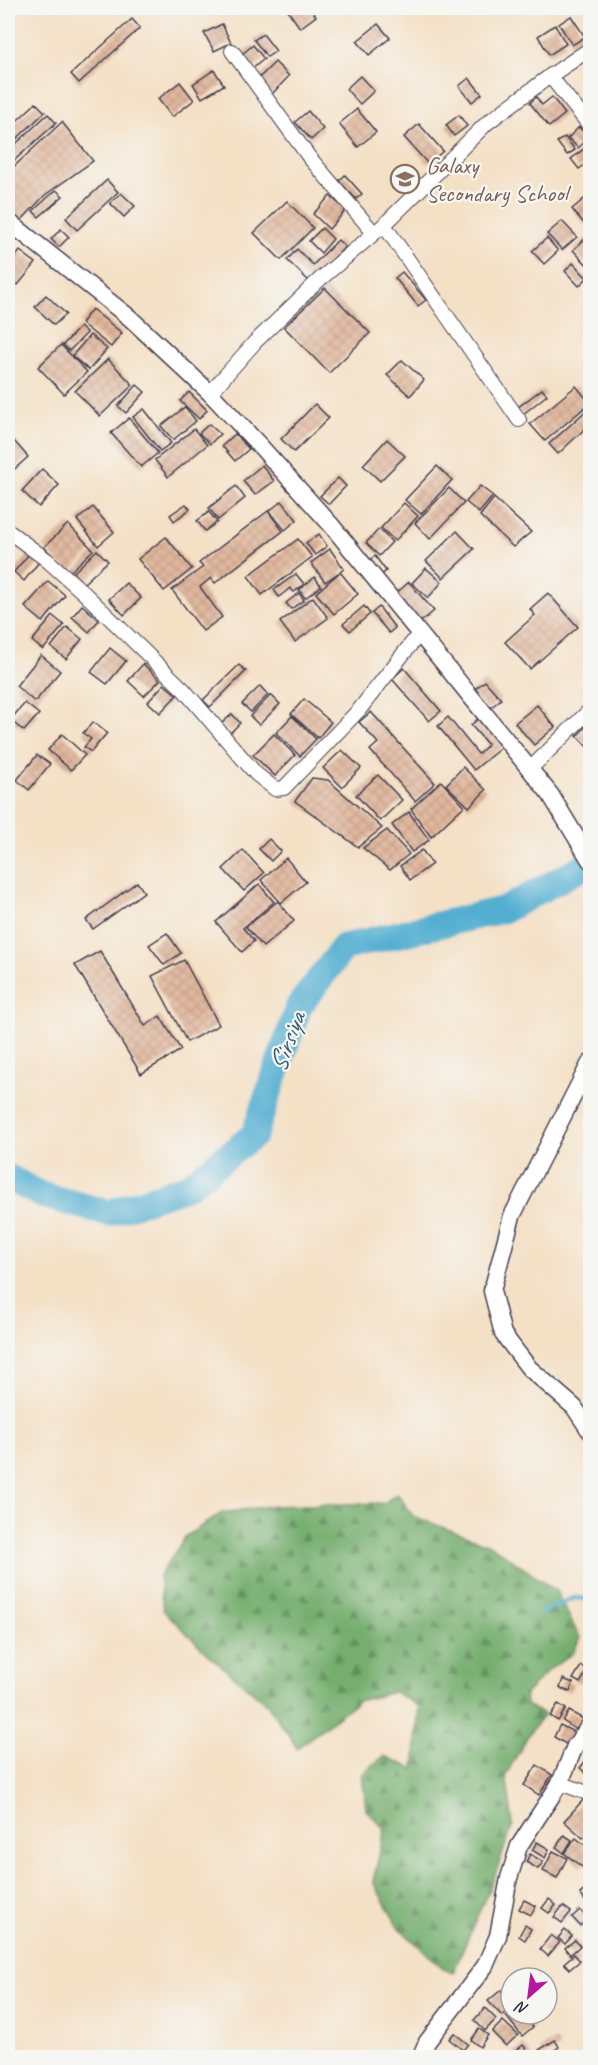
<svg xmlns="http://www.w3.org/2000/svg" width="598" height="2065" font-family="Caveat,sans-serif">
	<style>
		.forest { fill: url(#forest-firs); stroke: #4b6854; stroke-width: 1.5 }
		.lines { fill: none; stroke-linecap: round; stroke-linejoin: round }
		.stream { stroke: #53afd1; stroke-width: 4.5 }
		.river { stroke: #53afd1; stroke-width: 27 }
		.building { fill: url(#building-cross-hatch) }
		.minor-casing { stroke: #423e50; stroke-width: 16 }
		.tertiary-casing { stroke: #423e50; stroke-width: 19 }
		.minor { stroke: #fff; stroke-width: 14 }
		.tertiary { stroke: #fff; stroke-width: 16 }
		.labels { text-anchor: middle; dominant-baseline: central; stroke-width: 4.5; stroke-linejoin: round; paint-order: stroke }
		.education-label { font-size: 24px; fill: #785e54; stroke: #f6f6f2; text-anchor: start }
		.water-label { font-size: 26px; font-style: italic; fill: #365a77; stroke: #f6f6f2 }
	</style>
	<defs>
		<pattern id="forest-firs" width="22" height="20" patternUnits="userSpaceOnUse" patternTransform="scale(1.5)"><rect width="22" height="20" fill="#74ae6d"/><path d="M5 1l3.5 6h-7zM16 11l3.5 6h-7z" fill="#5f8d5b"/></pattern>
		<pattern id="building-cross-hatch" width="8" height="8" patternUnits="userSpaceOnUse" patternTransform="scale(1.5)"><rect width="8" height="8" fill="#e1b89d"/><path d="M0 0l8 8M0 8l8-8" fill="none" stroke="#c19e88"/></pattern>
	</defs>
	<rect width="100%" height="100%" fill="#f6f6f2"/>
	<filter id="ink" filterUnits="userSpaceOnUse"><feTurbulence type="fractalNoise" baseFrequency=".0167" numOctaves="2"/><feDisplacementMap in="SourceGraphic" scale="12" xChannelSelector="R" yChannelSelector="G"/><feConvolveMatrix kernelMatrix="1 2 1 2 8 2 1 2 1" color-interpolation-filters="sRGB"/></filter>
	<filter id="wash" filterUnits="userSpaceOnUse"><feTurbulence type="fractalNoise" baseFrequency=".008" numOctaves="4" result="noise"/><feDisplacementMap in="SourceGraphic" scale="24" xChannelSelector="R" yChannelSelector="G"/><feGaussianBlur stdDeviation="1.35" result="paint"/><feColorMatrix in="noise" values="0 0 0 0 0 0 0 0 0 0 0 0 0 0 0 0 0 1.4 0 .05"/><feComposite in="paint" operator="in"/></filter>
	<g filter="url(#wash)">
		<rect width="100%" height="100%" fill="#f4e0c5"/>
		<polygon class="forest" points="397,1493 413,1516 492,1546 556,1591 580,1638 573,1653 549,1670 525,1694 526,1705 544,1715 530,1732 506,1775 513,1824 495,1875 453,1973 443,1968 399,1928 373,1882 385,1829 366,1810 362,1774 384,1756 414,1769 419,1706 394,1692 358,1701 297,1748 268,1705 211,1657 163,1610 159,1576 186,1536 222,1513 269,1506 384,1503"/>
		<g class="lines">
			<polyline class="stream" points="541,1612 574,1598 590,1599"/>
			<polyline class="river" points="8,1177 41,1195 109,1213 188,1186 254,1135 299,1006 344,947 506,909 590,863"/>
		</g>
		<g id="blocks">
			<g class="building">
				<polygon points="286,8 310,8 316,16 300,28"/>
				<polygon points="571,16 585,37 572,45 559,24"/>
				<polygon points="132,19 140,28 79,83 71,74"/>
				<polygon points="222,24 231,43 214,51 204,33"/>
				<polygon points="378,24 390,38 369,55 357,41"/>
				<polygon points="555,25 566,44 549,55 538,36"/>
				<polygon points="263,34 276,51 267,57 254,40"/>
				<polygon points="253,45 264,59 252,69 240,56"/>
				<polygon points="275,62 289,76 272,94 257,80"/>
				<polygon points="214,70 224,85 202,98 193,84"/>
				<polygon points="360,76 374,91 360,104 346,89"/>
				<polygon points="469,78 482,94 472,102 459,86"/>
				<polygon points="180,82 194,100 172,117 158,99"/>
				<polygon points="536,97 542,105 552,97 565,114 549,127 530,103"/>
				<polygon points="36,103 45,112 8,147 8,129"/>
				<polygon points="357,109 376,132 358,147 339,124"/>
				<polygon points="308,111 323,129 311,140 295,122"/>
				<polygon points="48,114 56,123 8,166 8,151"/>
				<polygon points="459,115 467,126 454,136 446,125"/>
				<polygon points="62,122 93,161 45,195 19,223 8,212 8,172"/>
				<polygon points="419,124 443,151 428,164 404,137"/>
				<polygon points="579,127 589,138 578,148 568,138"/>
				<polygon points="565,137 575,150 567,155 557,142"/>
				<polygon points="589,145 590,161 579,169 571,159"/>
				<polygon points="345,175 362,194 356,199 339,181"/>
				<polygon points="107,180 118,192 77,230 66,218"/>
				<polygon points="56,190 63,196 39,217 33,211"/>
				<polygon points="121,193 135,206 124,217 110,203"/>
				<polygon points="589,195 590,197 590,223 586,226 572,209"/>
				<polygon points="330,196 346,210 329,229 313,214"/>
				<polygon points="287,201 313,228 281,260 254,233"/>
				<polygon points="562,221 577,237 562,250 547,234"/>
				<polygon points="322,228 333,239 321,253 309,241"/>
				<polygon points="61,229 69,237 59,247 51,239"/>
				<polygon points="547,238 558,251 544,264 532,251"/>
				<polygon points="586,238 590,242 590,268 573,250"/>
				<polygon points="338,240 345,247 310,282 287,260 297,249 313,265"/>
				<polygon points="20,251 36,263 18,285 8,277 8,267"/>
				<polygon points="573,263 587,278 579,286 565,271"/>
				<polygon points="402,272 426,300 418,306 395,278"/>
				<polygon points="325,288 370,333 329,373 284,327"/>
				<polygon points="46,295 66,314 54,325 35,307"/>
				<polygon points="92,309 122,333 111,347 81,323"/>
				<polygon points="80,327 87,333 69,351 63,345"/>
				<polygon points="90,335 107,349 89,370 72,356"/>
				<polygon points="61,345 87,372 64,394 38,367"/>
				<polygon points="108,359 133,385 100,416 75,391"/>
				<polygon points="402,360 424,380 410,396 387,375"/>
				<polygon points="137,385 145,392 126,413 118,406"/>
				<polygon points="576,386 590,403 545,441 530,424"/>
				<polygon points="542,389 547,395 522,415 517,408"/>
				<polygon points="189,392 207,410 199,419 180,401"/>
				<polygon points="315,404 329,418 294,452 281,439"/>
				<polygon points="185,407 196,421 173,440 161,426"/>
				<polygon points="144,409 171,443 160,451 133,417"/>
				<polygon points="587,410 590,415 590,424 558,454 549,444"/>
				<polygon points="129,418 158,453 141,467 111,433"/>
				<polygon points="209,424 220,434 210,444 199,433"/>
				<polygon points="194,429 207,445 168,477 155,460"/>
				<polygon points="8,434 28,457 8,475"/>
				<polygon points="235,434 249,449 235,461 222,446"/>
				<polygon points="387,439 405,456 380,481 363,465"/>
				<polygon points="262,465 274,481 255,495 243,481"/>
				<polygon points="437,466 452,480 421,514 405,500"/>
				<polygon points="42,469 59,485 39,507 22,491"/>
				<polygon points="338,478 346,486 329,504 320,496"/>
				<polygon points="236,486 245,498 218,520 209,508"/>
				<polygon points="480,486 493,496 479,513 466,502"/>
				<polygon points="449,488 464,503 430,539 415,523"/>
				<polygon points="494,498 531,532 513,547 480,516"/>
				<polygon points="282,501 297,520 285,530 269,511"/>
				<polygon points="404,503 418,516 395,541 381,528"/>
				<polygon points="186,504 190,509 174,521 170,515"/>
				<polygon points="93,507 114,532 98,546 77,520"/>
				<polygon points="268,511 283,531 215,583 211,578 200,587 222,617 203,631 172,590 203,567 199,563"/>
				<polygon points="209,512 217,522 205,531 197,521"/>
				<polygon points="68,524 93,550 69,573 44,547"/>
				<polygon points="379,529 392,542 379,556 366,543"/>
				<polygon points="457,531 474,549 443,578 426,561"/>
				<polygon points="319,534 327,546 315,555 306,543"/>
				<polygon points="166,537 192,569 164,591 138,559"/>
				<polygon points="298,539 312,557 262,595 248,576"/>
				<polygon points="330,549 344,569 325,582 311,563"/>
				<polygon points="97,550 108,561 83,584 73,573"/>
				<polygon points="29,554 39,562 24,581 14,572"/>
				<polygon points="375,556 386,571 379,577 367,562"/>
				<polygon points="426,568 442,582 428,598 412,583"/>
				<polygon points="340,572 358,594 334,614 316,593"/>
				<polygon points="296,574 304,584 294,592 290,588 279,597 274,590"/>
				<polygon points="315,577 321,586 305,598 299,590"/>
				<polygon points="48,581 65,595 43,622 25,607"/>
				<polygon points="409,582 434,611 417,625 393,596"/>
				<polygon points="126,583 141,598 124,615 109,599"/>
				<polygon points="299,593 304,600 291,609 286,603"/>
				<polygon points="548,593 578,627 530,669 505,642 535,615 530,609"/>
				<polygon points="313,597 328,618 295,642 280,622"/>
				<polygon points="82,605 99,620 89,632 72,617"/>
				<polygon points="364,606 370,614 350,631 343,624"/>
				<polygon points="379,607 395,628 389,633 372,613"/>
				<polygon points="53,616 64,625 43,650 32,641"/>
				<polygon points="67,627 82,639 66,659 51,647"/>
				<polygon points="110,648 126,661 107,684 91,672"/>
				<polygon points="41,655 60,671 35,702 16,686"/>
				<polygon points="143,664 160,680 144,696 128,681"/>
				<polygon points="239,665 246,671 210,707 203,700"/>
				<polygon points="404,668 441,711 429,721 392,679"/>
				<polygon points="485,681 501,699 487,711 471,692"/>
				<polygon points="164,684 177,695 160,713 148,702"/>
				<polygon points="260,686 268,695 251,712 242,704"/>
				<polygon points="271,695 280,704 259,725 250,716"/>
				<polygon points="304,699 331,722 318,738 291,714"/>
				<polygon points="25,703 39,714 24,731 10,720"/>
				<polygon points="537,705 555,727 534,745 515,723"/>
				<polygon points="371,712 435,783 415,801 370,750 378,743 359,722"/>
				<polygon points="232,714 240,723 230,733 221,724"/>
				<polygon points="292,716 316,739 300,756 276,733"/>
				<polygon points="448,717 478,754 488,745 471,725 479,718 503,746 474,770 438,726"/>
				<polygon points="93,722 107,733 91,752 84,747 91,739 83,733"/>
				<polygon points="590,722 590,750 577,736"/>
				<polygon points="62,734 85,755 71,770 48,750"/>
				<polygon points="274,734 295,755 275,776 253,755"/>
				<polygon points="342,750 361,768 342,787 323,768"/>
				<polygon points="37,755 50,764 29,790 17,780"/>
				<polygon points="463,767 486,790 469,807 446,785"/>
				<polygon points="378,775 402,800 380,821 356,795"/>
				<polygon points="312,778 328,780 382,828 358,847 295,801"/>
				<polygon points="441,781 464,806 431,837 411,809"/>
				<polygon points="409,812 429,840 412,852 392,825"/>
				<polygon points="387,830 409,854 390,870 363,848"/>
				<polygon points="269,839 281,851 271,861 259,849"/>
				<polygon points="243,850 264,873 244,891 223,869"/>
				<polygon points="422,850 432,864 410,880 400,866"/>
				<polygon points="286,858 306,882 281,903 261,880"/>
				<polygon points="137,882 144,892 93,929 86,920"/>
				<polygon points="259,884 274,902 243,928 254,941 242,952 216,922"/>
				<polygon points="278,901 294,921 263,947 246,927"/>
				<polygon points="167,933 181,953 164,965 149,945"/>
				<polygon points="100,951 145,1026 160,1016 181,1050 141,1074 75,965"/>
				<polygon points="184,960 219,1025 187,1042 152,976"/>
				<polygon points="581,1666 588,1670 580,1683 573,1679"/>
				<polygon points="563,1679 573,1683 570,1692 560,1688"/>
				<polygon points="558,1704 566,1709 558,1721 550,1716"/>
				<polygon points="569,1711 585,1720 578,1731 563,1721"/>
				<polygon points="560,1725 578,1734 571,1747 554,1737"/>
				<polygon points="590,1755 590,1769 587,1774 580,1768"/>
				<polygon points="537,1765 552,1775 539,1795 524,1785"/>
				<polygon points="584,1799 590,1805 590,1831 583,1838 564,1821"/>
				<polygon points="564,1835 572,1840 564,1853 556,1847"/>
				<polygon points="576,1838 590,1849 590,1857 582,1867 564,1853"/>
				<polygon points="537,1842 549,1849 545,1858 532,1850"/>
				<polygon points="553,1851 567,1858 557,1878 543,1871"/>
				<polygon points="530,1854 543,1862 538,1869 526,1862"/>
				<polygon points="590,1886 590,1907 580,1894"/>
				<polygon points="549,1899 556,1905 549,1913 542,1908"/>
				<polygon points="524,1900 536,1906 531,1915 519,1909"/>
				<polygon points="563,1906 571,1912 562,1923 554,1917"/>
				<polygon points="580,1910 588,1918 580,1926 572,1917"/>
				<polygon points="525,1925 531,1929 525,1940 519,1936"/>
				<polygon points="565,1930 572,1936 565,1944 558,1938"/>
				<polygon points="551,1935 560,1942 548,1956 540,1949"/>
				<polygon points="575,1940 580,1946 570,1955 565,1948"/>
				<polygon points="574,1954 580,1961 570,1969 564,1963"/>
				<polygon points="501,1990 511,2001 511,2008 502,2016 488,2001"/>
				<polygon points="485,2008 496,2019 485,2031 474,2020"/>
				<polygon points="511,2012 511,2014 523,2014 533,2027 522,2036 506,2016"/>
				<polygon points="503,2021 518,2035 506,2046 492,2032"/>
				<polygon points="479,2029 488,2035 480,2047 471,2040"/>
				<polygon points="454,2033 468,2044 463,2050 449,2039"/>
				<polygon points="555,2040 559,2047 544,2057 539,2050"/>
				<polygon points="523,2045 534,2058 517,2058 513,2053"/>
			</g>
		</g>
	</g>
	<g filter="url(#ink)">
		<use href="#blocks" fill-opacity="0" stroke="#423e50" stroke-width="1.5"/>
		<g class="lines">
			<g class="minor-casing">
				<g id="minor">
					<polyline points="232,51 309,157 374,233"/>
					<polyline points="550,76 590,126"/>
					<polyline points="384,225 519,420"/>
					<polyline points="210,393 255,342 318,281 384,225 487,123 550,76 590,49"/>
					<polyline points="8,531 47,560 85,594 184,690 256,774 275,789 284,788 359,710 419,634"/>
					<polyline points="530,769 590,710"/>
					<polyline points="560,1783 590,1794"/>
				</g>
			</g>
			<g class="tertiary-casing">
				<g id="tertiary">
					<polyline points="8,221 130,318 210,393 261,447 332,526 550,794 590,860"/>
					<polyline points="590,1063 512,1216 492,1291 503,1334 529,1368 574,1407 590,1431"/>
					<polyline points="420,2058 427,2042 485,1966 498,1936 509,1878 519,1846 560,1783 575,1746 590,1725"/>
				</g>
			</g>
			<use href="#minor" class="minor"/>
			<use href="#tertiary" class="tertiary"/>
		</g>
	</g>
	<defs>
		<g id="school-ring" transform="scale(1.5)"><circle r="9.5" fill="#f6f6f2" stroke="#8d6e63" stroke-width="1.5"/><path d="M0-5L7-2L0 1L-7-2ZM-4 1L0 2.5L4 1V4Q0 6-4 4Z" fill="#8d6e63"/></g>
	</defs>
	<g fill-rule="evenodd">
		<use href="#school-ring" x="405" y="179"/>
	</g>
	<g class="labels">
		<g class="education-label">
			<text x="426" y="165">Galaxy<tspan x="426" dy="28">Secondary School</tspan></text>
		</g>
		<g class="water-label">
			<text transform="translate(287 1042) rotate(-70)">Sirsiya</text>
		</g>
	</g>
	<rect width="598" height="2065" fill="none" stroke="#f6f6f2" stroke-width="30"/>
	<g transform="translate(529 1996) rotate(208)"><circle r="28" fill="#f6f6f2" stroke="#a1a1a9" stroke-width="1.5"/>
	<path d="M0-4.5L10 22L0 15L-10 22Z" fill="#b5179e"/>
	<text y="-9" font-size="16" font-weight="bold" text-anchor="middle" fill="#22223b">N</text>
	</g>
</svg>
